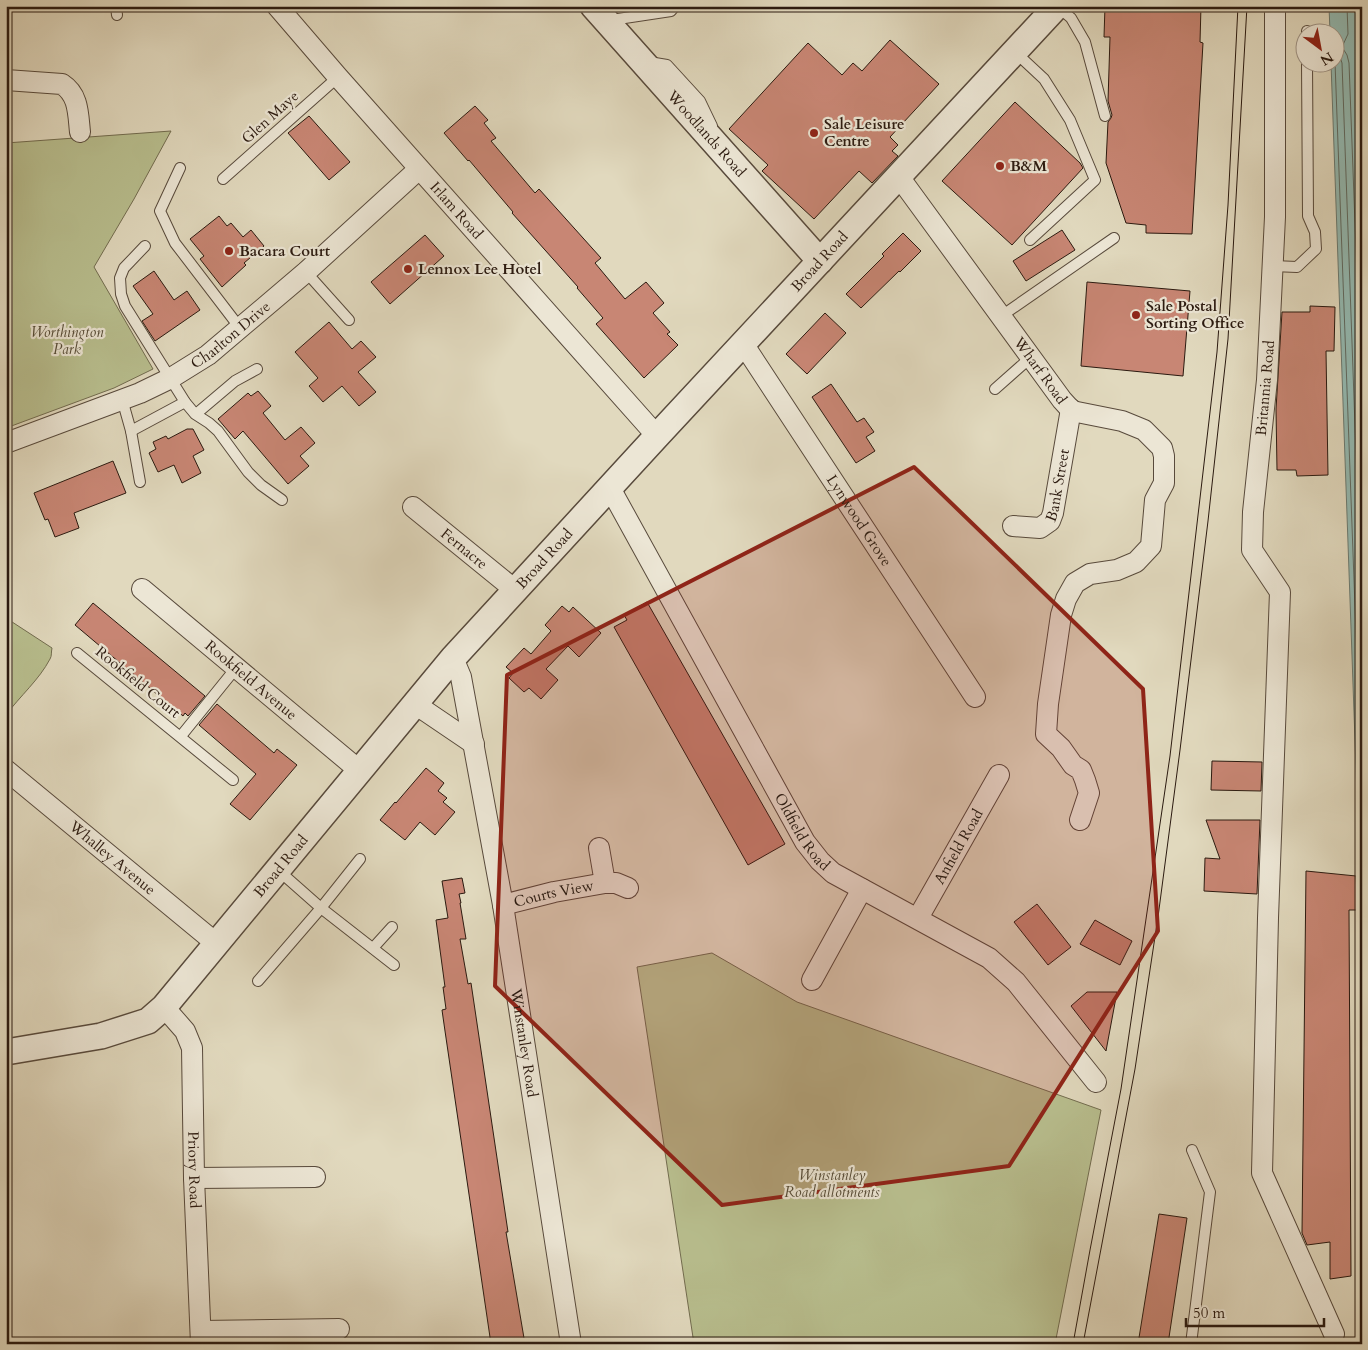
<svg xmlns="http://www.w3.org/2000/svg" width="1368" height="1350" font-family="Cardo,serif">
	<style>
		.green { fill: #b8be8e; stroke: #726c4f }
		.water { fill: #94bab2; stroke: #6a7a71 }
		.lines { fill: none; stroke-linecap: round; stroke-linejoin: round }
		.shore { stroke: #606a61; stroke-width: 1 }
		.building { fill: #c88674; stroke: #2b1a10 }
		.service-casing { stroke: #584a3c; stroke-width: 12 }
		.minor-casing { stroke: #584a3c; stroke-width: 22 }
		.tertiary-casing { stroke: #584a3c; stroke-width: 28 }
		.service { stroke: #ece6d5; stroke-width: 10 }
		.minor { stroke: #ece6d5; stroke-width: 20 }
		.tertiary { stroke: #ece6d5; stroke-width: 25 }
		.tram { stroke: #2b1a10; stroke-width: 1 }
		.marked { fill: #8f2418; fill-opacity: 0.2; stroke: #8f2418; stroke-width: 4; stroke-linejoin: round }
		.poi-dot { fill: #8f2418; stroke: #ece6d5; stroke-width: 2 }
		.labels { text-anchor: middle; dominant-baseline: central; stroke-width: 4.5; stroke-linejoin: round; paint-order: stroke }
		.street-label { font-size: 15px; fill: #2b1a10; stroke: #ece6d5 }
		.poi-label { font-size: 15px; font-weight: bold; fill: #2b1a10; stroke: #ece6d5; text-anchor: start }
		.park-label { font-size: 15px; font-style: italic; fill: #554b36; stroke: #ece6d5 }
	</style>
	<rect width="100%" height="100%" fill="#e1d9be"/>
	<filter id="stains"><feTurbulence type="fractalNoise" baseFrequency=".004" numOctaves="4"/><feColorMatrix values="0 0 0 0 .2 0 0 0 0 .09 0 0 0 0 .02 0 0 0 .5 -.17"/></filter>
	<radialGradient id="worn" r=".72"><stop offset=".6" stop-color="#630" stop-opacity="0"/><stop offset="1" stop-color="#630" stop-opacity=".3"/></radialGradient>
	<g class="green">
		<polygon points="171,131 134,199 94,267 153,369 114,388 6,428 6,143"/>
		<path d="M6,618L52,648C51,652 52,656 50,659C39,680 20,696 6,715Z"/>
		<polygon points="712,953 797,1002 1101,1110 1055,1344 694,1344 637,967"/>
	</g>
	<polygon class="water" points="1329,6 1362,6 1362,938 1331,63 1336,62 1336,32 1330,32"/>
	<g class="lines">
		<g class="shore">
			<polyline points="1347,6 1348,34 1342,47 1347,55 1349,63 1362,411"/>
			<polyline points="1336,53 1340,57 1342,63 1362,622"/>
			<polyline points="1335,62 1362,798"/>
		</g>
	</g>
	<g class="building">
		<polygon points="1105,6 1201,6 1200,42 1203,43 1192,234 1146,233 1146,225 1126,223 1106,163 1108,122 1111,118 1112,115 1108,101 1110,37 1104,37"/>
		<polygon points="890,40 939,84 890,137 898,145 892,151 898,156 872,183 859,171 814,219 762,171 768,165 729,129 808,43 842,75 853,63 862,71"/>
		<polygon points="1015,102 1080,163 1083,168 1012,245 942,181"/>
		<polygon points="475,106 488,120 484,123 496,138 491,141 535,193 539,189 601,258 595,263 625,299 646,282 664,303 653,313 670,332 667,334 678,345 644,378 596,324 603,318 577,288 578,287 512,213 513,212 469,160 468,161 444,133"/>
		<polygon points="309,116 350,162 329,180 288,133"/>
		<polygon points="219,216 227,226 231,223 243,237 251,230 264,246 244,263 246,265 222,287 200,259 204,256 190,239"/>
		<polygon points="1062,230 1075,250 1026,281 1013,261"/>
		<polygon points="903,233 921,251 900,272 899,271 861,308 846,294 884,256 882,254"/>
		<polygon points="425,235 444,256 390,304 371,282"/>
		<polygon points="154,271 174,300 187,291 200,310 155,341 142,321 153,314 133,286"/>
		<polygon points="1087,282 1190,291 1183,376 1081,366"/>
		<polygon points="1310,306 1335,307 1334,351 1326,351 1328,475 1297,476 1296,470 1277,470 1276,409 1282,312 1310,312"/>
		<polygon points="825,313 846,333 807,374 786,354"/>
		<polygon points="329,322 352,349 361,341 376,357 358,372 376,392 359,406 342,386 323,402 309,386 318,378 295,352"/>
		<polygon points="831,384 857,422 864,418 874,432 866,437 875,451 856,463 812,397"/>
		<polygon points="258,391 271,406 263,413 285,440 301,427 315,443 300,456 309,466 288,484 243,431 235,439 218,419 248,393 251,396"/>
		<polygon points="187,429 193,429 204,450 193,456 201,473 182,483 174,465 158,472 149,453 156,449 153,442 166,436 168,439"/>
		<polygon points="113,461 126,493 74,513 79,528 55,537 48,519 45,520 34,493"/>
		<polygon points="647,602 785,844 748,865 614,627 627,620 624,615"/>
		<polygon points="93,603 205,696 188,716 185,713 183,716 75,625"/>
		<polygon points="562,606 569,612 573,607 601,633 579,657 568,646 546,669 558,680 541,699 529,688 524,692 509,678 513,673 506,667 524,648 531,654 551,631 545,625"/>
		<polygon points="217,704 274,753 277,749 297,765 250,820 230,804 256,774 199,725"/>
		<polygon points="1212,761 1262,762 1261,791 1211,790"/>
		<polygon points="426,768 444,783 438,791 447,798 443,802 455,812 435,835 420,822 405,840 380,820 395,802 396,803"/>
		<polygon points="1206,820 1260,820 1257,894 1204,891 1205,858 1220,859"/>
		<polygon points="1306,871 1356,876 1358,910 1349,910 1351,1276 1330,1279 1330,1242 1307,1245 1302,1233"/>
		<polygon points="462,878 465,893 459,894 461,903 460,903 466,939 460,939 468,984 471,983 508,1232 506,1232 525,1344 491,1344 445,1031 442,1010 446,1009 443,987 445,987 436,920 448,918 442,881"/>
		<polygon points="1037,904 1071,947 1048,965 1014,922"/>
		<polygon points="1095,920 1132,941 1120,965 1080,944"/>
		<polygon points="1087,992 1117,992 1106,1051 1071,1006"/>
		<polygon points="1159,1214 1187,1218 1168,1344 1138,1344"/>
	</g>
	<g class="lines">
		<g class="service-casing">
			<g id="service">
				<polyline points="116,6 117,15"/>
				<polyline points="1057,6 1071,18 1085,42 1105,116"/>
				<polyline points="611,25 618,19 671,11 675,6"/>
				<polyline points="1307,31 1307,32"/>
				<polyline points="1015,52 1044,79 1070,120 1095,180 1030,240"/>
				<polyline points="649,62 667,65 700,101 712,126"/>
				<polyline points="180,168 160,211 175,243 240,328"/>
				<polyline points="223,179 338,77"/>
				<polyline points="145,246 124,268 120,278 121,294 125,306 185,402 195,414 209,423 218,431 248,472 261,485 282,500"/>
				<polyline points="1273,266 1297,267 1316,249 1315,232 1308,216 1307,62"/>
				<polyline points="306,272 349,320"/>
				<polyline points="1000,317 1114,238"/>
				<polyline points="995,389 1030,358"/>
				<polyline points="122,399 131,431 140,482"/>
				<polyline points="196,414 235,381 257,369"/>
				<polyline points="131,431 185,402"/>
				<polyline points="77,653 233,780"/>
				<polyline points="181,736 236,668"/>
				<polyline points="278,870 321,908 394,965"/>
				<polyline points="373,948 392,927"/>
				<polyline points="258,981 321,908 360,859"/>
				<polyline points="1191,1344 1210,1192 1192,1150"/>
			</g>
		</g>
		<g class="minor-casing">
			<g id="minor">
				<path id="s1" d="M277,6L338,77L657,436"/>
				<polyline points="1275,6 1275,217 1267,380 1253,512 1252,550 1280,592 1268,918 1262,1173 1334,1334"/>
				<path d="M6,80L62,84C79,95 78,114 80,132"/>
				<path id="s2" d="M898,179L905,185L1062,400L1072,411L1122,421L1144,430L1162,448L1164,456V483L1155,500L1151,546L1136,562L1117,570L1090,574L1075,583L1066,599L1061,615L1048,704L1046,734L1061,748L1073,765L1081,770L1085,780L1089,793L1080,820"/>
				<path id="s3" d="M744,345L975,697"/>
				<path id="s4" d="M6,443L140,393L171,378L208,355L306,272L419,169"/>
				<path id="s5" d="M610,488L805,842L820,861L833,873L989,958L1016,982L1096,1082"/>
				<path id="s6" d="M413,507L515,590"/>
				<path id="s7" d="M1013,526L1040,528L1050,521L1053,513L1071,409"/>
				<path id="s8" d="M142,589L360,771"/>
				<path id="s9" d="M453,658L461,677L503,905L571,1344"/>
				<polyline points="415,704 474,744"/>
				<path id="s10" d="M6,770L217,944"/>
				<polyline points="599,848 605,883"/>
				<path id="s11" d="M503,905L554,892L605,883H616L628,888"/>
				<path id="s12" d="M918,918L999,775"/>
				<polyline points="812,980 862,889"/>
				<path id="s13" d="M164,1007L185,1031L192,1048L194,1178L201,1344"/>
				<polyline points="194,1178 315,1177"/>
				<polyline points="201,1331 339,1329"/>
			</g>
		</g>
		<g class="tertiary-casing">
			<g id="tertiary">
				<path id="s14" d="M593,6L820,261"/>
				<path id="s15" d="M6,1052L101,1036L148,1021L164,1007L453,658L657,436L1057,6"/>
			</g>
		</g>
		<use href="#service" class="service"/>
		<use href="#minor" class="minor"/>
		<use href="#tertiary" class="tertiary"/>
		<g class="tram">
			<polyline points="1073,1344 1090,1250 1121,1089 1170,756 1217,352 1228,205 1238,6"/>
			<polyline points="1083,1344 1135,1069 1158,917 1180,750 1208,521 1228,339 1247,6"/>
		</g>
	</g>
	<path class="marked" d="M914,467L1143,689L1158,931L1009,1166L722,1205L495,986L507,675Z"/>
	<g class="poi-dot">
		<circle cx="814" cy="133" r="5"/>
		<circle cx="1000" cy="166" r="5"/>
		<circle cx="229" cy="251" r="5"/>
		<circle cx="408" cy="269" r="5"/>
		<circle cx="1136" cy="315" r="5"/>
	</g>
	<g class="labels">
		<g class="street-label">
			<text transform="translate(270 117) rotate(-42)">Glen Maye</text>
			<text stroke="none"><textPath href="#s14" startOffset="171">Woodlands Road</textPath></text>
			<text stroke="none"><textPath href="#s1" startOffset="272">Irlam Road</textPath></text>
			<text stroke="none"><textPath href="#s15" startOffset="1160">Broad Road</textPath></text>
			<text stroke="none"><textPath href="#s4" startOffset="251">Charlton Drive</textPath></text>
			<text stroke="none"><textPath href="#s2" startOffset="239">Wharf Road</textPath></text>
			<text transform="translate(1265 388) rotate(-85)">Britannia Road</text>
			<text stroke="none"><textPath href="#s7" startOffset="76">Bank Street</textPath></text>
			<text stroke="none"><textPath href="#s3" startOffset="210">Lynwood Grove</textPath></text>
			<text stroke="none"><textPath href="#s6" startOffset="66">Fernacre</textPath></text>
			<text stroke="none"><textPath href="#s15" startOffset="755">Broad Road</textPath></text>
			<text stroke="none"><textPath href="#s8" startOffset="142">Rookfield Avenue</textPath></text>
			<text transform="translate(138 682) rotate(39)">Rookfield Court</text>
			<text stroke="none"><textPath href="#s5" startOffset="394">Oldfield Road</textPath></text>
			<text stroke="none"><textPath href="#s12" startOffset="82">Anfield Road</textPath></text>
			<text stroke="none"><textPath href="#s10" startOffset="138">Whalley Avenue</textPath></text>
			<text stroke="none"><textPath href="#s15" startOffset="350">Broad Road</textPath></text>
			<text stroke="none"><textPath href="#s11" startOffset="52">Courts View</textPath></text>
			<text stroke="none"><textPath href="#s9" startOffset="392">Winstanley Road</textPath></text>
			<text stroke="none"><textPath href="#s13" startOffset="172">Priory Road</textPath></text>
		</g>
		<g class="poi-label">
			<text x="824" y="124">Sale Leisure<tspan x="824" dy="17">Centre</tspan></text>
			<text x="1010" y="166">B&amp;M</text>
			<text x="239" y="251">Bacara Court</text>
			<text x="418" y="269">Lennox Lee Hotel</text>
			<text x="1146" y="306">Sale Postal<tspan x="1146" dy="17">Sorting Office</tspan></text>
		</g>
		<g class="park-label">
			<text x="67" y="332">Worthington<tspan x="67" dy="17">Park</tspan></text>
			<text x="832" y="1175">Winstanley<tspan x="832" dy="17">Road allotments</tspan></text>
		</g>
	</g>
	<rect width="1368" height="1350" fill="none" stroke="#e1d9be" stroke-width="25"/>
	<rect x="8" y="8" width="1353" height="1335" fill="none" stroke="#2b1a10" stroke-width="2.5"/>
	<rect x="12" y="12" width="1343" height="1325" fill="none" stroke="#2b1a10"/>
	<g transform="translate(1320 48) rotate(148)"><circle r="24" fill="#ece6d5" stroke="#9f9486"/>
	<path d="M0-4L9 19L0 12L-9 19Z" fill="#8f2418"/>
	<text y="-8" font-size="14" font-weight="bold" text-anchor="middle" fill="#2b1a10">N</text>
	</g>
	<path d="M1186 1318v8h138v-8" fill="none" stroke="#2b1a10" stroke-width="2.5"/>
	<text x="1193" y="1318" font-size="15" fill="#2b1a10" stroke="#ece6d5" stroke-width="4" paint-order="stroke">50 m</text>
	<rect width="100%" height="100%" filter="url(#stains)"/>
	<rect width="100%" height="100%" fill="url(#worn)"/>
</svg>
